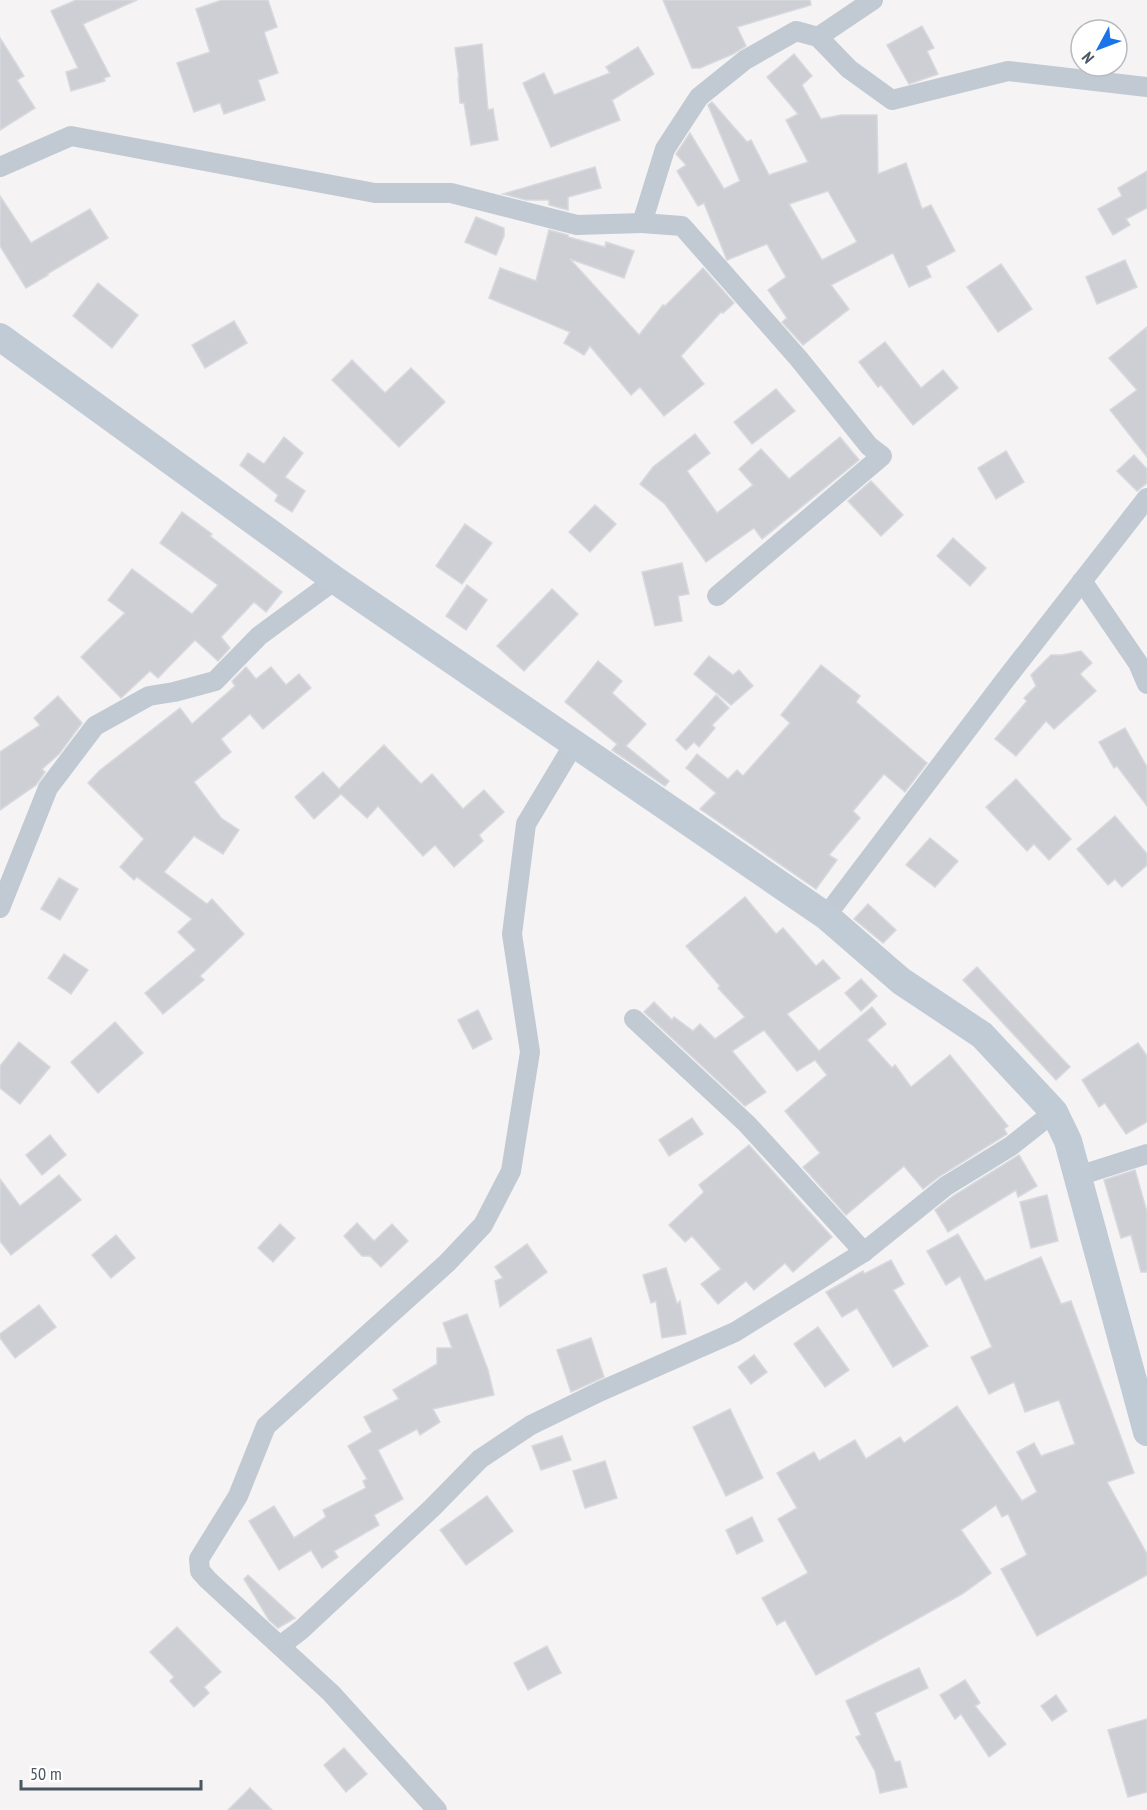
<svg xmlns="http://www.w3.org/2000/svg" width="1147" height="1810" font-family="'PT Sans Narrow',sans-serif">
	<style>
		.building { fill: #cdcfd5; stroke: #d7d9de; stroke-width: 1.5; fill-rule: evenodd }
		.lines { fill: none; stroke-linecap: round; stroke-linejoin: round }
		.street { stroke: #c1cad2; stroke-width: 20 }
		.secondary { stroke: #c1cbd6; stroke-width: 28 }
	</style>
	<rect width="100%" height="100%" fill="#f5f3f3"/>
	<g class="building">
		<polygon points="76,0 137,0 83,24 110,76 104,78 105,81 71,91 66,72 78,68 51,11"/>
		<polygon points="222,0 268,0 277,27 264,32 278,73 258,80 265,100 224,114 220,103 194,112 177,63 210,52 196,9"/>
		<polygon points="663,0 810,0 811,5 737,27 746,46 733,54 700,68 692,68"/>
		<polygon points="922,26 934,48 927,51 938,74 909,84 887,45"/>
		<polygon points="0,38 24,76 17,80 35,108 0,130"/>
		<polygon points="482,44 488,110 493,109 498,140 471,145 464,103 460,103 458,78 459,78 455,48"/>
		<polygon points="638,47 654,74 612,100 620,120 551,147 523,83 544,73 554,95 610,73 606,67"/>
		<path d="M794,54L812,76L802,85L821,119L841,115H877L878,174L906,163L922,209L931,205L955,251L926,266L931,277L909,287L893,253L831,285L849,309L803,345L782,322L787,318L768,290L786,277L767,244L727,260L704,203L698,206L677,171L686,165L676,154L690,133L724,189L740,181L708,105L712,102L747,142L751,140L769,175L808,162L786,120L798,114L767,77ZM828,191L857,242L822,260L789,204Z"/>
		<polygon points="595,167 601,188 568,197 568,210 549,205 549,200 526,200 503,194"/>
		<polygon points="1147,171 1147,208 1126,219 1130,225 1113,235 1098,209 1122,196 1118,188"/>
		<polygon points="0,196 31,243 90,209 108,238 47,274 48,275 26,288 0,246"/>
		<polygon points="476,217 504,228 504,236 496,255 465,242"/>
		<polygon points="549,230 568,235 568,237 605,247 606,242 634,251 624,278 570,259 639,335 663,305 665,306 703,268 734,303 723,313 721,312 681,356 704,384 664,416 640,387 631,395 590,346 584,355 564,343 570,332 489,298 500,268 536,281"/>
		<polygon points="1125,260 1137,287 1097,304 1086,277"/>
		<polygon points="1001,264 1032,309 998,332 967,287"/>
		<polygon points="98,283 138,315 112,348 73,316"/>
		<polygon points="234,321 247,343 205,368 192,345"/>
		<polygon points="1147,327 1147,457 1110,410 1137,390 1109,358"/>
		<polygon points="885,342 921,388 943,370 958,388 913,425 881,385 878,387 859,362"/>
		<polygon points="352,360 385,393 411,368 445,402 399,447 332,380"/>
		<polygon points="776,389 795,411 752,444 734,422"/>
		<polygon points="695,434 710,453 687,471 717,513 753,485 739,469 761,449 789,479 840,437 859,460 762,539 754,528 706,562 665,504 640,484 653,467"/>
		<polygon points="284,437 303,453 285,477 305,491 292,512 275,501 278,495 240,465 248,453 264,464"/>
		<polygon points="1006,451 1024,482 996,499 978,468"/>
		<polygon points="1134,455 1147,469 1147,483 1137,491 1117,471"/>
		<polygon points="871,481 903,515 881,536 848,501"/>
		<polygon points="595,505 616,524 590,552 569,532"/>
		<polygon points="182,512 212,534 210,536 282,592 266,612 254,602 221,637 230,648 218,661 195,640 158,678 150,671 121,698 81,657 125,613 108,600 132,569 192,614 218,585 160,543"/>
		<polygon points="465,524 492,543 462,584 436,566"/>
		<polygon points="953,538 986,568 970,586 937,556"/>
		<polygon points="682,563 689,594 678,596 682,621 655,626 642,572"/>
		<polygon points="467,585 487,600 466,630 446,616"/>
		<polygon points="552,589 578,614 524,671 497,646"/>
		<polygon points="1081,651 1092,663 1080,674 1096,691 1054,729 1046,721 1016,756 995,739 1027,701 1024,698 1036,686 1031,675 1051,655 1062,655"/>
		<polygon points="709,656 733,675 739,670 753,686 731,705 694,674"/>
		<polygon points="598,661 622,681 612,693 646,724 626,746 669,781 665,786 612,750 617,744 565,702"/>
		<polygon points="821,665 860,696 856,702 927,763 905,792 884,774 853,811 860,818 829,855 837,860 816,889 700,809 716,793 686,768 697,754 728,779 737,770 743,776 790,723 781,715"/>
		<polygon points="246,667 256,679 271,667 286,685 299,674 311,688 263,729 250,714 221,739 231,752 194,782 221,818 239,830 223,854 194,836 164,872 207,904 212,899 244,934 200,976 204,980 163,1014 145,993 196,950 178,932 192,919 137,877 134,880 120,867 144,839 88,783 99,771 180,708 192,724 235,686 232,681"/>
		<polygon points="716,695 729,708 712,725 715,728 699,747 694,742 686,750 676,740"/>
		<polygon points="58,696 82,723 59,754 42,769 45,772 36,785 0,810 0,752 40,725 34,718"/>
		<polygon points="1125,728 1147,767 1147,806 1117,766 1114,768 1099,742"/>
		<polygon points="384,745 421,784 432,774 463,809 484,790 504,812 479,835 483,841 454,867 435,845 423,856 378,806 367,818 341,794 314,819 295,797 323,772 339,789"/>
		<polygon points="1016,779 1071,839 1049,860 1034,844 1027,851 986,807"/>
		<polygon points="1115,816 1147,854 1147,865 1122,887 1115,879 1108,885 1077,849"/>
		<polygon points="930,838 958,861 935,887 906,865"/>
		<polygon points="59,878 78,889 60,920 41,909"/>
		<polygon points="745,897 776,934 783,928 816,966 823,960 840,978 787,1014 819,1051 872,1007 886,1024 867,1040 892,1068 895,1065 911,1087 950,1055 1008,1126 1004,1129 1007,1134 940,1176 923,1189 904,1166 846,1215 803,1167 820,1153 785,1111 827,1075 815,1060 797,1071 764,1030 732,1051 766,1092 745,1106 644,1012 654,1002 672,1020 674,1017 693,1031 700,1024 715,1039 745,1017 718,988 720,986 686,946"/>
		<polygon points="868,904 896,930 883,943 854,919"/>
		<polygon points="64,954 88,970 71,994 48,978"/>
		<polygon points="977,967 1070,1067 1056,1080 963,980"/>
		<polygon points="861,979 877,996 861,1011 845,993"/>
		<polygon points="478,1010 492,1039 473,1049 458,1020"/>
		<polygon points="115,1022 143,1053 98,1093 71,1062"/>
		<polygon points="19,1042 50,1067 20,1104 0,1088 0,1066"/>
		<polygon points="1138,1043 1147,1056 1147,1122 1126,1134 1105,1103 1099,1107 1082,1080"/>
		<polygon points="692,1118 703,1134 669,1156 659,1140"/>
		<polygon points="50,1135 66,1155 42,1175 26,1155"/>
		<polygon points="749,1145 832,1237 793,1272 785,1263 754,1290 746,1281 718,1304 701,1284 721,1269 692,1236 685,1242 669,1225 704,1192 699,1185"/>
		<polygon points="1019,1155 1037,1186 1018,1197 1016,1190 948,1232 935,1210 953,1196"/>
		<polygon points="1135,1170 1147,1212 1147,1272 1141,1272 1131,1235 1121,1238 1104,1180"/>
		<polygon points="59,1175 81,1200 11,1255 0,1241 0,1179 20,1206"/>
		<polygon points="1047,1195 1058,1241 1031,1248 1020,1202"/>
		<polygon points="357,1223 374,1241 392,1224 408,1241 381,1267 370,1256 362,1256 344,1236"/>
		<polygon points="280,1224 295,1238 273,1262 258,1248"/>
		<polygon points="958,1234 985,1281 1041,1257 1061,1304 1071,1301 1134,1473 1107,1482 1147,1554 1147,1575 1037,1636 1001,1569 1027,1555 1008,1514 1002,1517 996,1505 961,1530 991,1573 962,1594 816,1675 785,1620 777,1625 762,1598 808,1573 778,1519 797,1508 777,1473 814,1452 819,1461 855,1440 866,1459 900,1437 904,1443 957,1406 1022,1501 1037,1492 1017,1452 1034,1443 1041,1456 1075,1444 1059,1400 1025,1412 1014,1382 989,1394 971,1357 992,1347 960,1276 946,1285 927,1251"/>
		<polygon points="116,1235 135,1258 111,1278 92,1255"/>
		<polygon points="527,1244 547,1272 500,1307 495,1281 503,1278 495,1267"/>
		<polygon points="891,1260 904,1284 893,1290 928,1346 893,1367 857,1308 842,1317 826,1292 863,1271 864,1274"/>
		<polygon points="666,1268 677,1304 680,1301 686,1334 662,1338 656,1301 651,1303 643,1275"/>
		<polygon points="39,1305 56,1327 15,1358 0,1338 0,1334"/>
		<polygon points="467,1314 488,1370 494,1395 433,1409 440,1422 420,1435 417,1429 378,1450 403,1499 374,1515 379,1525 334,1551 338,1557 322,1568 311,1550 279,1570 249,1521 274,1506 294,1538 326,1517 323,1510 366,1488 363,1481 367,1479 348,1446 372,1432 364,1417 399,1399 393,1390 437,1364 437,1348 452,1348 443,1323"/>
		<polygon points="818,1327 849,1370 825,1387 794,1344"/>
		<polygon points="591,1338 604,1377 571,1392 557,1350"/>
		<polygon points="754,1355 767,1372 751,1384 738,1367"/>
		<polygon points="730,1409 763,1478 726,1496 693,1427"/>
		<polygon points="562,1436 571,1460 541,1470 532,1446"/>
		<polygon points="605,1461 617,1498 585,1508 573,1471"/>
		<polygon points="487,1496 513,1531 466,1565 440,1530"/>
		<polygon points="752,1517 763,1541 737,1554 726,1530"/>
		<polygon points="248,1575 295,1618 278,1628 269,1620 244,1579"/>
		<polygon points="177,1627 221,1672 204,1687 209,1693 194,1707 170,1681 174,1677 150,1652"/>
		<polygon points="547,1646 561,1673 528,1690 514,1663"/>
		<polygon points="919,1668 928,1688 875,1713 895,1762 900,1761 907,1787 880,1793 875,1771 856,1737 861,1735 846,1701"/>
		<polygon points="965,1680 980,1703 975,1706 1006,1744 989,1757 961,1714 955,1719 940,1695"/>
		<polygon points="1056,1695 1067,1711 1052,1721 1041,1706"/>
		<polygon points="1147,1719 1147,1792 1128,1797 1108,1730"/>
		<polygon points="344,1748 367,1774 346,1792 324,1765"/>
		<polygon points="250,1788 272,1810 228,1810"/>
	</g>
	<g class="lines">
		<g class="street">
			<polyline points="818,37 873,0"/>
			<polyline points="0,167 71,136 375,193 451,193 577,225 642,223 665,149 699,97 745,60 796,31 818,37 849,69 892,100 1008,71 1147,87"/>
			<polyline points="642,223 682,226 799,359 869,446 882,456 717,596"/>
			<polyline points="1082,581 1138,663 1147,684"/>
			<polyline points="0,908 48,788 95,726 149,696 174,692 215,681 259,636 335,580"/>
			<polyline points="826,916 1005,680 1147,498"/>
			<polyline points="634,1019 747,1124 864,1252"/>
			<polyline points="1078,1176 1147,1154"/>
			<polyline points="280,1646 301,1630 432,1508 480,1459 531,1425 601,1391 735,1332 864,1252 946,1186 1011,1146 1054,1112"/>
			<polyline points="437,1810 331,1693 208,1580 200,1571 199,1559 238,1496 266,1426 447,1263 483,1225 511,1171 530,1052 512,934 526,824 574,744"/>
		</g>
		<polyline class="secondary" points="0,337 335,580 826,916 901,981 982,1035 1054,1112 1068,1141 1147,1432"/>
	</g>
	<g transform="translate(1099 48) rotate(229)"><circle r="28" fill="#ffffff" stroke="#b7bbc0" stroke-width="1.5"/>
	<path d="M0-4.5L10 22L0 15L-10 22Z" fill="#1a73e8"/>
	<text y="-9" font-size="16" font-weight="bold" text-anchor="middle" fill="#4a5661">N</text>
	</g>
	<path d="M21 1780v9h180v-9" fill="none" stroke="#4a5661" stroke-width="3"/>
	<text x="30" y="1780" font-size="18" fill="#4a5661" stroke="#ffffff" stroke-width="4.5" paint-order="stroke">50 m</text>
</svg>
